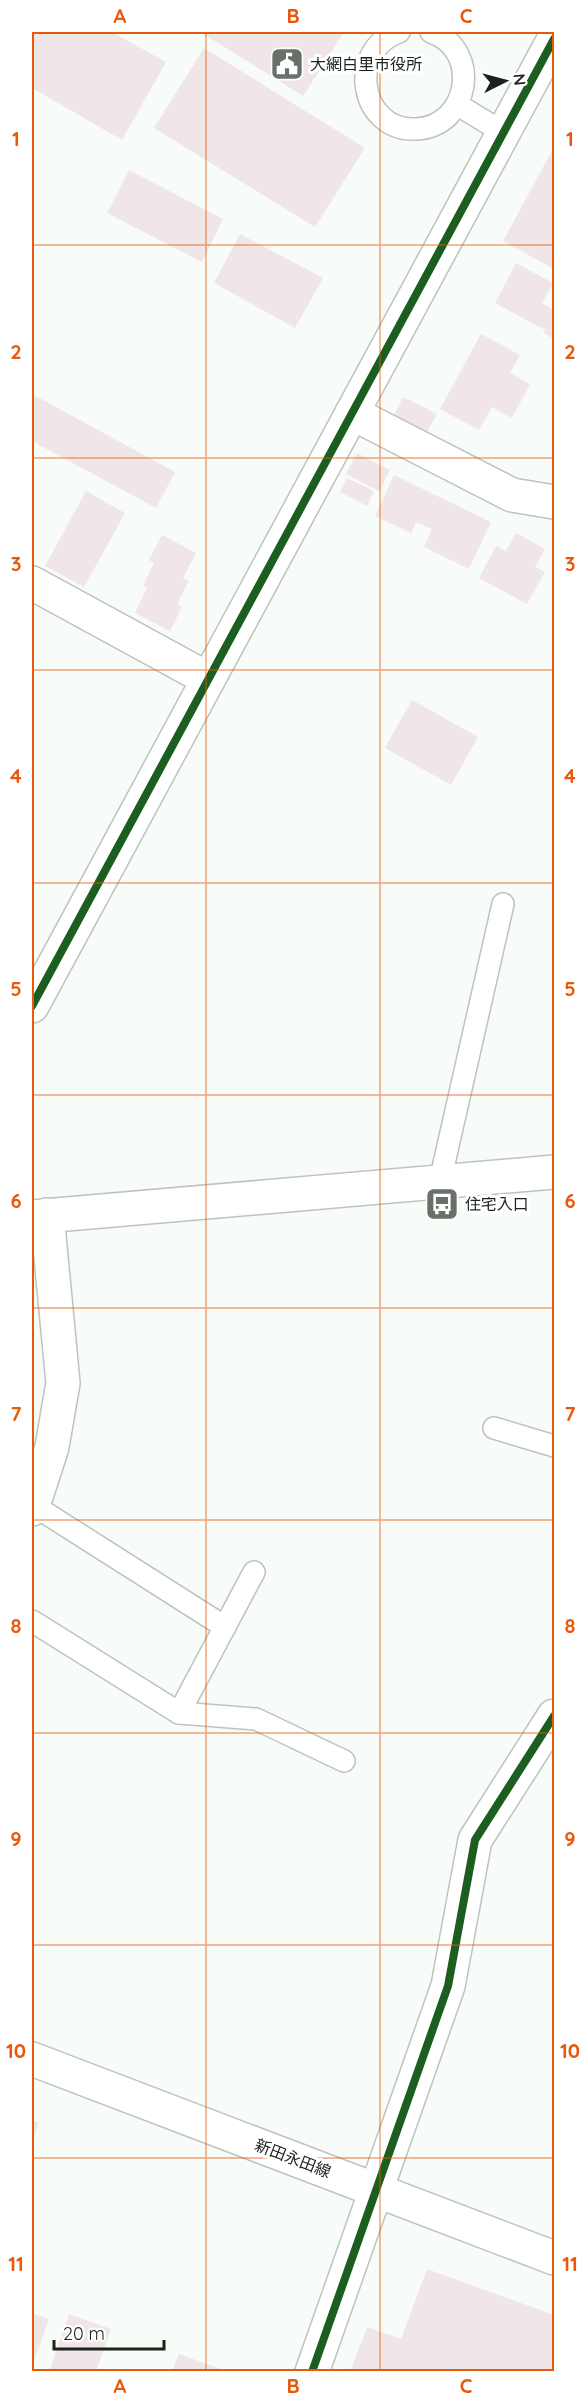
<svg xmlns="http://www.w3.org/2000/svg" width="586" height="2403" font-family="Quicksand,'Noto Sans JP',sans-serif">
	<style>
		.building { fill: #f0e5e7 }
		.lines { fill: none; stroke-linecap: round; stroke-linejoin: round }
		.service-casing { stroke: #bec3be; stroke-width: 24 }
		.minor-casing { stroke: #bec3be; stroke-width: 36 }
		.tertiary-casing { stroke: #bec3be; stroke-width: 36 }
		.service { stroke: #fefffe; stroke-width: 21 }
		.minor { stroke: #fefffe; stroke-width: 33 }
		.tertiary { stroke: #fefffe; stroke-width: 33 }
		.cycleway-casing { stroke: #fff; stroke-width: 11 }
		.cycleway { stroke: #1b5e20; stroke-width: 8 }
		.grid { fill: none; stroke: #e8590c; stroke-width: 1.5; stroke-opacity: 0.55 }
		.labels { text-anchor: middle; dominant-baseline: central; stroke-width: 6; stroke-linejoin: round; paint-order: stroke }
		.poi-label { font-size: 16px; fill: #1c231c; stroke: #fff; text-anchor: start }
		.street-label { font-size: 16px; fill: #1c231c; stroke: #fff }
		.neatline { fill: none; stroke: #e8590c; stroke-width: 2 }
		.grid-label { font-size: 20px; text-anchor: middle; font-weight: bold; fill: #e8590c }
	</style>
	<rect width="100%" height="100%" fill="#f8fcf8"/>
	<g class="building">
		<polygon points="32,32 112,32 166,62 122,140 32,88"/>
		<polygon points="200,32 344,32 303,96"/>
		<polygon points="204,48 365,148 315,227 154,128"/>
		<polygon points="554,147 554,269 503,241"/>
		<polygon points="129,170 223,219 202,262 107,213"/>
		<polygon points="240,234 323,278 295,328 214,283"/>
		<polygon points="516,263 553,283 542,303 554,310 554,339 544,333 545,330 495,303"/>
		<polygon points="481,334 520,355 510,373 530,384 512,418 492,407 479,430 440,409"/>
		<polygon points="32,394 175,472 156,508 32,441"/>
		<polygon points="403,397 437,414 425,436 392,419"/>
		<polygon points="357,453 390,470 379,491 346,474"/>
		<polygon points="394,475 491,522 469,569 424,547 432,529 416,522 411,533 375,516"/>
		<polygon points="347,478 374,491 367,506 340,492"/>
		<polygon points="86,491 125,513 84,587 45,566"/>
		<polygon points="516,533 545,549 535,567 545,572 527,604 479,578 496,546 506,551"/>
		<polygon points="162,535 196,553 183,578 189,581 177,604 182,607 170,631 135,613 147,588 143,586 154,563 149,560"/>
		<polygon points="412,700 478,737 451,785 385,748"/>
		<polygon points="32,2120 39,2122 32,2142"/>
		<polygon points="427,2269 554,2315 554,2372 350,2372 367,2327 401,2339"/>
		<polygon points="32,2313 49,2319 32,2367"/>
		<polygon points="69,2314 111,2329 96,2372 49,2372"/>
		<polygon points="179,2354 221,2369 220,2372 172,2372"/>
	</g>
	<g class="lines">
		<g class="service-casing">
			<g id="service">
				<path d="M399,32C346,50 360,132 416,129C470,127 482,49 431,32"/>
				<polyline points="458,105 504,133"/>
				<polyline points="440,1181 503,904"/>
				<polyline points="494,1428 554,1446"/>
				<polyline points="33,1505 225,1627"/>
				<polyline points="32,1621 179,1713 256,1719 344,1761"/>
				<polyline points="179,1713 254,1572"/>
			</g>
		</g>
		<g class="minor-casing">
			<g id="minor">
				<polyline points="352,413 512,495 554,502"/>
				<polyline points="32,583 208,679"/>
				<polyline points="32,1509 52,1447 63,1383 47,1215"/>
				<polyline points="32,2059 554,2258"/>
				<polyline points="312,2372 448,1986 475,1840 554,1716"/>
			</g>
		</g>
		<g class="tertiary-casing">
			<g id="tertiary">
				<polyline points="32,1006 554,39"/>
				<polyline points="32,1217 554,1172"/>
			</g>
		</g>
		<use href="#service" class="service"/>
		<use href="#minor" class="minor"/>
		<use href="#tertiary" class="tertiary"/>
		<g class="cycleway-casing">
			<g id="cycleway">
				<polyline points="32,1006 554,39"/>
				<polyline points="312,2372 448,1986 475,1840 554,1716"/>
			</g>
		</g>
		<use href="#cycleway" class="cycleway"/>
	</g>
	<path class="grid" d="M206,32V2372M380,32V2372M32,245H554M32,458H554M32,670H554M32,883H554M32,1095H554M32,1308H554M32,1520H554M32,1733H554M32,1945H554M32,2158H554"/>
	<defs>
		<g id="civic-square" transform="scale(1.725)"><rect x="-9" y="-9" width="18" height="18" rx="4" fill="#696f69" stroke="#fff"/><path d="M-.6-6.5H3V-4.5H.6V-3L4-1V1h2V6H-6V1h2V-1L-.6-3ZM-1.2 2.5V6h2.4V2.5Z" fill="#fff"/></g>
		<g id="bus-square" transform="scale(1.725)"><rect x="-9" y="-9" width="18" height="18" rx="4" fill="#696f69" stroke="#fff"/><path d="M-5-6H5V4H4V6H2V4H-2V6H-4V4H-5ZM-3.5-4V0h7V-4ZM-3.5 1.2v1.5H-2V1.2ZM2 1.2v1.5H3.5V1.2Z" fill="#fff"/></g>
	</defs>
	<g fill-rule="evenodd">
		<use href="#civic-square" x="287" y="64"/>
		<use href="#bus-square" x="442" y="1204"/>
	</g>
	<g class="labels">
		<g class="poi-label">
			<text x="310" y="64">大網白里市役所</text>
			<text x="465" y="1204">住宅入口</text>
		</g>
		<g class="street-label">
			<text transform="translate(293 2158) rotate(21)">新田永田線</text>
		</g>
	</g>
	<rect width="586" height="2403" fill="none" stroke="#ffffff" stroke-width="66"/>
	<g transform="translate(505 81) rotate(84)" stroke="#ffffff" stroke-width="4.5" paint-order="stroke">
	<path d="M0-4.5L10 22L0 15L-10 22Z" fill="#1c231c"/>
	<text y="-9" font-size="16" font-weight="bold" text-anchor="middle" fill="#1c231c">N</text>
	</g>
	<path d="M54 2340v9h110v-9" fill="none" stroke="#1c231c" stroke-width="3"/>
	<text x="63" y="2340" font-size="18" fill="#1c231c" stroke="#ffffff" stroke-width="4.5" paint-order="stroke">20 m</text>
	<rect x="33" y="33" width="520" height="2337" class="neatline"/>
	<g class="grid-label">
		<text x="120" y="23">A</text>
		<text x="293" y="23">B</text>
		<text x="466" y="23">C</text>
		<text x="16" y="146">1</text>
		<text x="570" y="146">1</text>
		<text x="16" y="359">2</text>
		<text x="570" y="359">2</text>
		<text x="16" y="571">3</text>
		<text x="570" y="571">3</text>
		<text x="16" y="783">4</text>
		<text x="570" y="783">4</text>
		<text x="16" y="996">5</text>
		<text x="570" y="996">5</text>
		<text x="16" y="1208">6</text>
		<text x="570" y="1208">6</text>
		<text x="16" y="1421">7</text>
		<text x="570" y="1421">7</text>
		<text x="16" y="1633">8</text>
		<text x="570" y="1633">8</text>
		<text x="16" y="1846">9</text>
		<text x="570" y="1846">9</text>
		<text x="16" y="2058">10</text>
		<text x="570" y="2058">10</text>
		<text x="16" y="2271">11</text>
		<text x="570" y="2271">11</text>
		<text x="120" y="2393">A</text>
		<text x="293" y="2393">B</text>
		<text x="466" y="2393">C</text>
	</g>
</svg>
